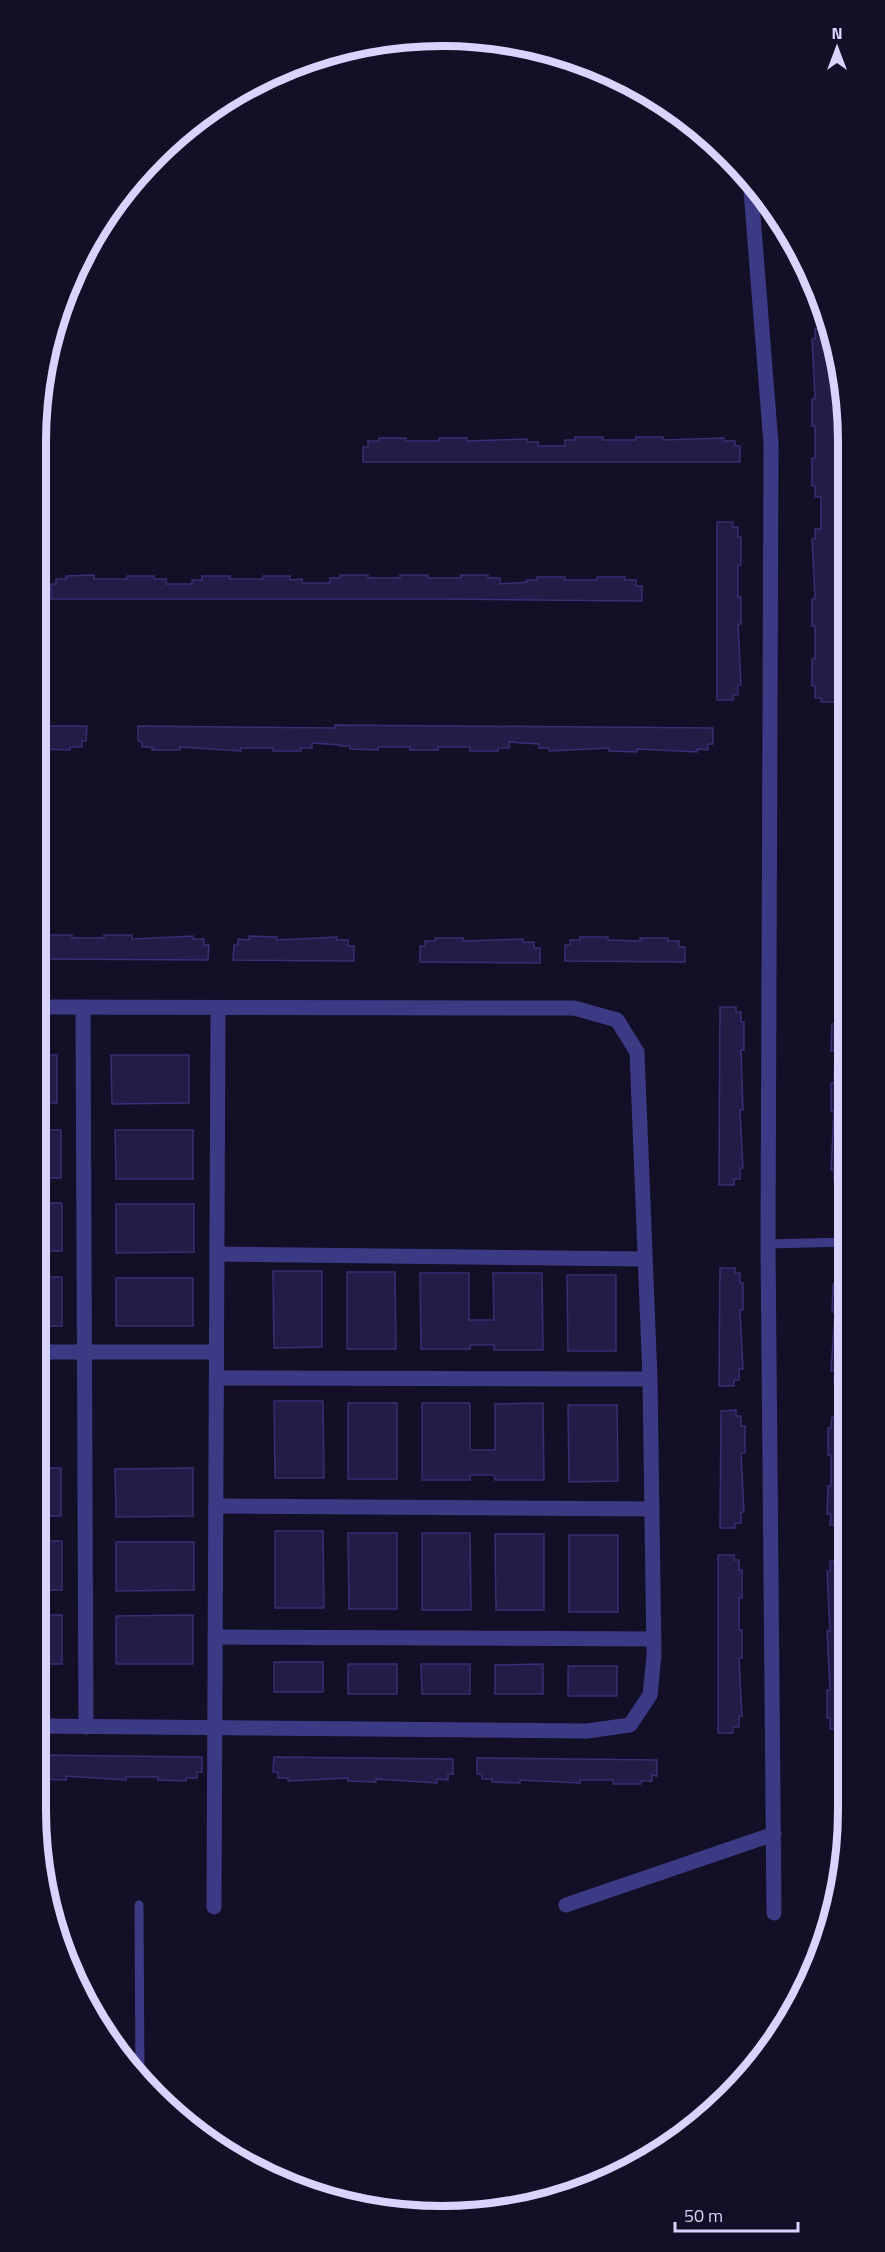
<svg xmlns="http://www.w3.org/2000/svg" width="885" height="2252" font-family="'Titillium Web',sans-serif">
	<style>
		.building { fill: #241b47; stroke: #3b2d73; stroke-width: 1.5 }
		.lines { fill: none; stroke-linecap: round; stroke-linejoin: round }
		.service { stroke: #3d3a85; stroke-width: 9 }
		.minor { stroke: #3d3a85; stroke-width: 15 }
		.rim { fill: none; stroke: #d9d4ff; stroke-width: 8 }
	</style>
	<rect width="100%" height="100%" fill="#130f26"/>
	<g class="building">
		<polygon points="815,329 827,329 836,358 836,702 821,702 821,698 815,698 815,686 812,686 812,659 815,659 815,626 812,626 812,599 815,599 812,539 815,539 815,529 821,529 821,497 815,497 815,486 812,486 812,458 815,458 815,426 812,426 812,399 815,399 812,339 815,339"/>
		<polygon points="575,437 603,437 603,440 636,440 636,437 663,437 663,440 724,438 724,441 735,441 735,446 740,446 740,462 363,462 363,447 368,447 368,441 379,441 379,438 406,438 406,441 439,441 439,438 467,438 467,441 527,439 527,442 538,442 538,446 565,446 565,440 575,440"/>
		<polygon points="717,522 733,522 733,527 738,527 738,537 741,537 741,565 738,565 738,597 741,597 741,624 738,624 741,685 738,685 738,695 733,695 733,700 717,700"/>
		<polygon points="94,575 94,579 127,579 127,576 154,576 154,579 166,579 166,584 192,584 192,580 202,580 202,576 230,576 230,579 263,579 263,576 290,576 290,580 302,579 302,583 330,583 330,578 340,578 340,575 368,575 368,578 400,578 400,575 428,575 428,578 461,578 461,575 488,575 488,578 500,578 500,584 527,582 527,580 537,580 537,577 565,577 565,580 597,580 597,577 625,577 625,580 636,580 636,586 642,586 642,601 445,599 51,599 51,584 56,584 56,579 66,579 66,576"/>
		<polygon points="335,725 713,728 713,744 708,744 708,750 697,749 697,752 637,749 637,752 609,751 609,748 549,751 549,748 539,748 539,744 509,742 509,748 498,748 498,751 470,751 470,747 438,747 438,750 410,750 410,747 378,747 378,750 350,749 350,746 340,746 340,745 312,743 312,748 301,748 301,751 273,751 273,748 241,748 241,751 180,747 180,750 152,750 152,747 142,747 142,742 138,741 138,726 335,728"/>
		<polygon points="36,726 87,726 86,741 82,741 82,747 70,747 70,750 43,749 43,746 36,746"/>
		<polygon points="44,935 72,935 72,938 104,938 104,935 132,935 132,939 193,936 193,939 204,939 204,945 209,945 208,960 36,959 36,938 44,938"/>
		<polygon points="249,936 277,937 277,940 337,937 337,940 348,940 348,946 354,946 354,961 233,960 234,945 238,945 238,939 249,940"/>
		<polygon points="580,937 608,937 608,940 640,941 640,938 668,938 668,941 679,941 679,947 685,947 685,962 565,961 565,945 570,945 570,940 580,940"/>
		<polygon points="435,938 463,938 463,941 523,939 523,942 534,942 534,948 540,948 540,963 420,962 420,946 425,946 425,941 435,941"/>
		<polygon points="720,1007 736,1007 736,1012 741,1012 741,1022 744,1022 744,1050 741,1050 743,1110 740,1110 743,1168 740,1168 740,1179 734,1179 734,1185 719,1185"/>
		<polygon points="836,1018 847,1018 847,1181 834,1181 834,1170 831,1170 834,1111 831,1111 831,1083 834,1083 835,1051 831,1051 832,1024 835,1024"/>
		<rect x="36" y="1055" width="21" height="48"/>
		<polygon points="111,1055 189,1055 189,1103 112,1104"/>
		<rect x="36" y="1130" width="25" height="48"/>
		<polygon points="115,1130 193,1130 193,1179 116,1179"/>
		<rect x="36" y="1203" width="26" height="48"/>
		<polygon points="116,1204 194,1204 194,1252 116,1253"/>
		<polygon points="836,1259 848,1259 848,1382 834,1382 835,1371 831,1371 835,1312 832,1312 833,1284 836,1284"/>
		<polygon points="720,1268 735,1268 735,1273 740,1273 740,1283 743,1283 743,1310 740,1310 743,1369 739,1369 739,1380 734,1380 734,1386 719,1386"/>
		<polygon points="273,1271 322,1271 322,1347 274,1348"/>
		<polygon points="347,1272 395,1272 396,1349 347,1349"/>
		<polygon points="420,1273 469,1273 469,1320 494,1320 493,1273 542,1273 543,1350 494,1350 494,1345 470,1345 470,1349 421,1349"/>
		<polygon points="567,1275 616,1275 616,1351 568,1351"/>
		<rect x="36" y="1277" width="26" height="49"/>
		<rect x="116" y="1278" width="77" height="48"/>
		<polygon points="274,1401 323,1401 324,1478 275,1478"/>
		<rect x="348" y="1403" width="49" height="76"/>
		<polygon points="422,1403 470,1403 470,1450 495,1450 495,1404 543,1403 544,1480 495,1480 494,1475 470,1475 470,1480 422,1480"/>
		<polygon points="568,1405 617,1405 618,1481 569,1482"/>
		<polygon points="736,1410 736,1416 741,1416 741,1426 745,1426 745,1453 741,1453 744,1512 741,1512 741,1523 735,1523 735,1528 720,1528 721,1411"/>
		<polygon points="832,1417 848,1417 848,1525 830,1525 831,1514 827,1514 828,1486 831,1486 831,1455 828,1455 828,1428 831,1428"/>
		<rect x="36" y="1468" width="25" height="48"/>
		<polygon points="193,1468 193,1516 116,1517 115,1469"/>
		<polygon points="275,1531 323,1531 324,1608 275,1608"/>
		<polygon points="348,1533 397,1533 397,1609 349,1609"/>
		<polygon points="422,1533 470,1533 471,1610 422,1610"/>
		<polygon points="495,1534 544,1534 544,1610 496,1610"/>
		<rect x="569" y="1535" width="49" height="77"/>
		<rect x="36" y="1541" width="26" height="49"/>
		<polygon points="116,1542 194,1542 194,1590 116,1591"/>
		<polygon points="718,1555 734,1555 734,1560 739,1560 739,1570 742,1570 742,1598 739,1598 739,1630 742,1630 742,1658 739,1658 742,1716 739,1716 739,1727 733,1727 733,1733 718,1733"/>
		<polygon points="835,1556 848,1557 849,1734 835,1734 835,1729 830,1729 830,1718 827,1718 827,1690 830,1690 827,1631 830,1631 827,1571 830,1571 830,1561 835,1561"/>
		<rect x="36" y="1615" width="26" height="49"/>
		<polygon points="193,1615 193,1664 116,1664 116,1616"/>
		<rect x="274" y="1662" width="49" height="30"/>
		<rect x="348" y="1664" width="49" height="30"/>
		<polygon points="421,1664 470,1664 470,1694 422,1694"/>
		<polygon points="543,1664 543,1694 495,1694 495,1665"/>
		<rect x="568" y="1666" width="49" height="30"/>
		<polygon points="36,1755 202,1757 202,1772 197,1772 197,1778 186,1778 186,1781 158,1780 158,1777 126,1777 126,1780 66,1776 66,1780 38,1779"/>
		<polygon points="274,1757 453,1759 453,1774 448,1774 448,1780 437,1779 437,1783 376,1779 376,1782 348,1781 348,1778 288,1781 288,1778 278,1778 278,1772 273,1772"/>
		<polygon points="477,1758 657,1760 657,1776 652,1775 652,1781 641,1781 641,1784 613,1784 613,1780 580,1780 580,1783 520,1780 520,1783 492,1782 492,1779 482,1779 482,1774 477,1774"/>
	</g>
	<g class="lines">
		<g class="service">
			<polyline points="768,1244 848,1242"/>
			<polyline points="139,1905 140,2080"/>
		</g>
		<g class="minor">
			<polyline points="279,73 402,39"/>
			<polyline points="750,178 771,444 768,1244 774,1913"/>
			<polyline points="36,1007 574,1008 617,1020 637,1052 650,1379 654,1656 650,1695 630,1725 587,1731 36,1726"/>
			<polyline points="83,1007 86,1727"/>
			<polyline points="217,1254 645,1259"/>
			<polyline points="36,1352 217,1352"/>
			<polyline points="217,1378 650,1379"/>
			<polyline points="216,1506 652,1509"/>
			<polyline points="215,1637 654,1639"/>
			<polyline points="566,1905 774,1834"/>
			<polyline points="214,1907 218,1009"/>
		</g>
	</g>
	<path d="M0 0H885V2252H0ZM442 46H442A396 396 0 0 1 838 442V1810A396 396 0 0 1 442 2206H442A396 396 0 0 1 46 1810V442A396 396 0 0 1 442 46Z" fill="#130f26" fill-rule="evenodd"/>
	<path class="rim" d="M442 46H442A396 396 0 0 1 838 442V1810A396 396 0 0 1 442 2206H442A396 396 0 0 1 46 1810V442A396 396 0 0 1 442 46Z"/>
	<g transform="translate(837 48)" stroke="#130f26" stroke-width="4.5" paint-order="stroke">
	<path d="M0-4.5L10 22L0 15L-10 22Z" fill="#d9d4ff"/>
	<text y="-9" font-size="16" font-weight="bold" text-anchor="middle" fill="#d9d4ff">N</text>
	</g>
	<path d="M675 2222v9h123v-9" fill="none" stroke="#d9d4ff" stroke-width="3"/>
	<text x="684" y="2222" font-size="18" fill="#d9d4ff" stroke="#130f26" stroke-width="4.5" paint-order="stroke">50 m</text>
</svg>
